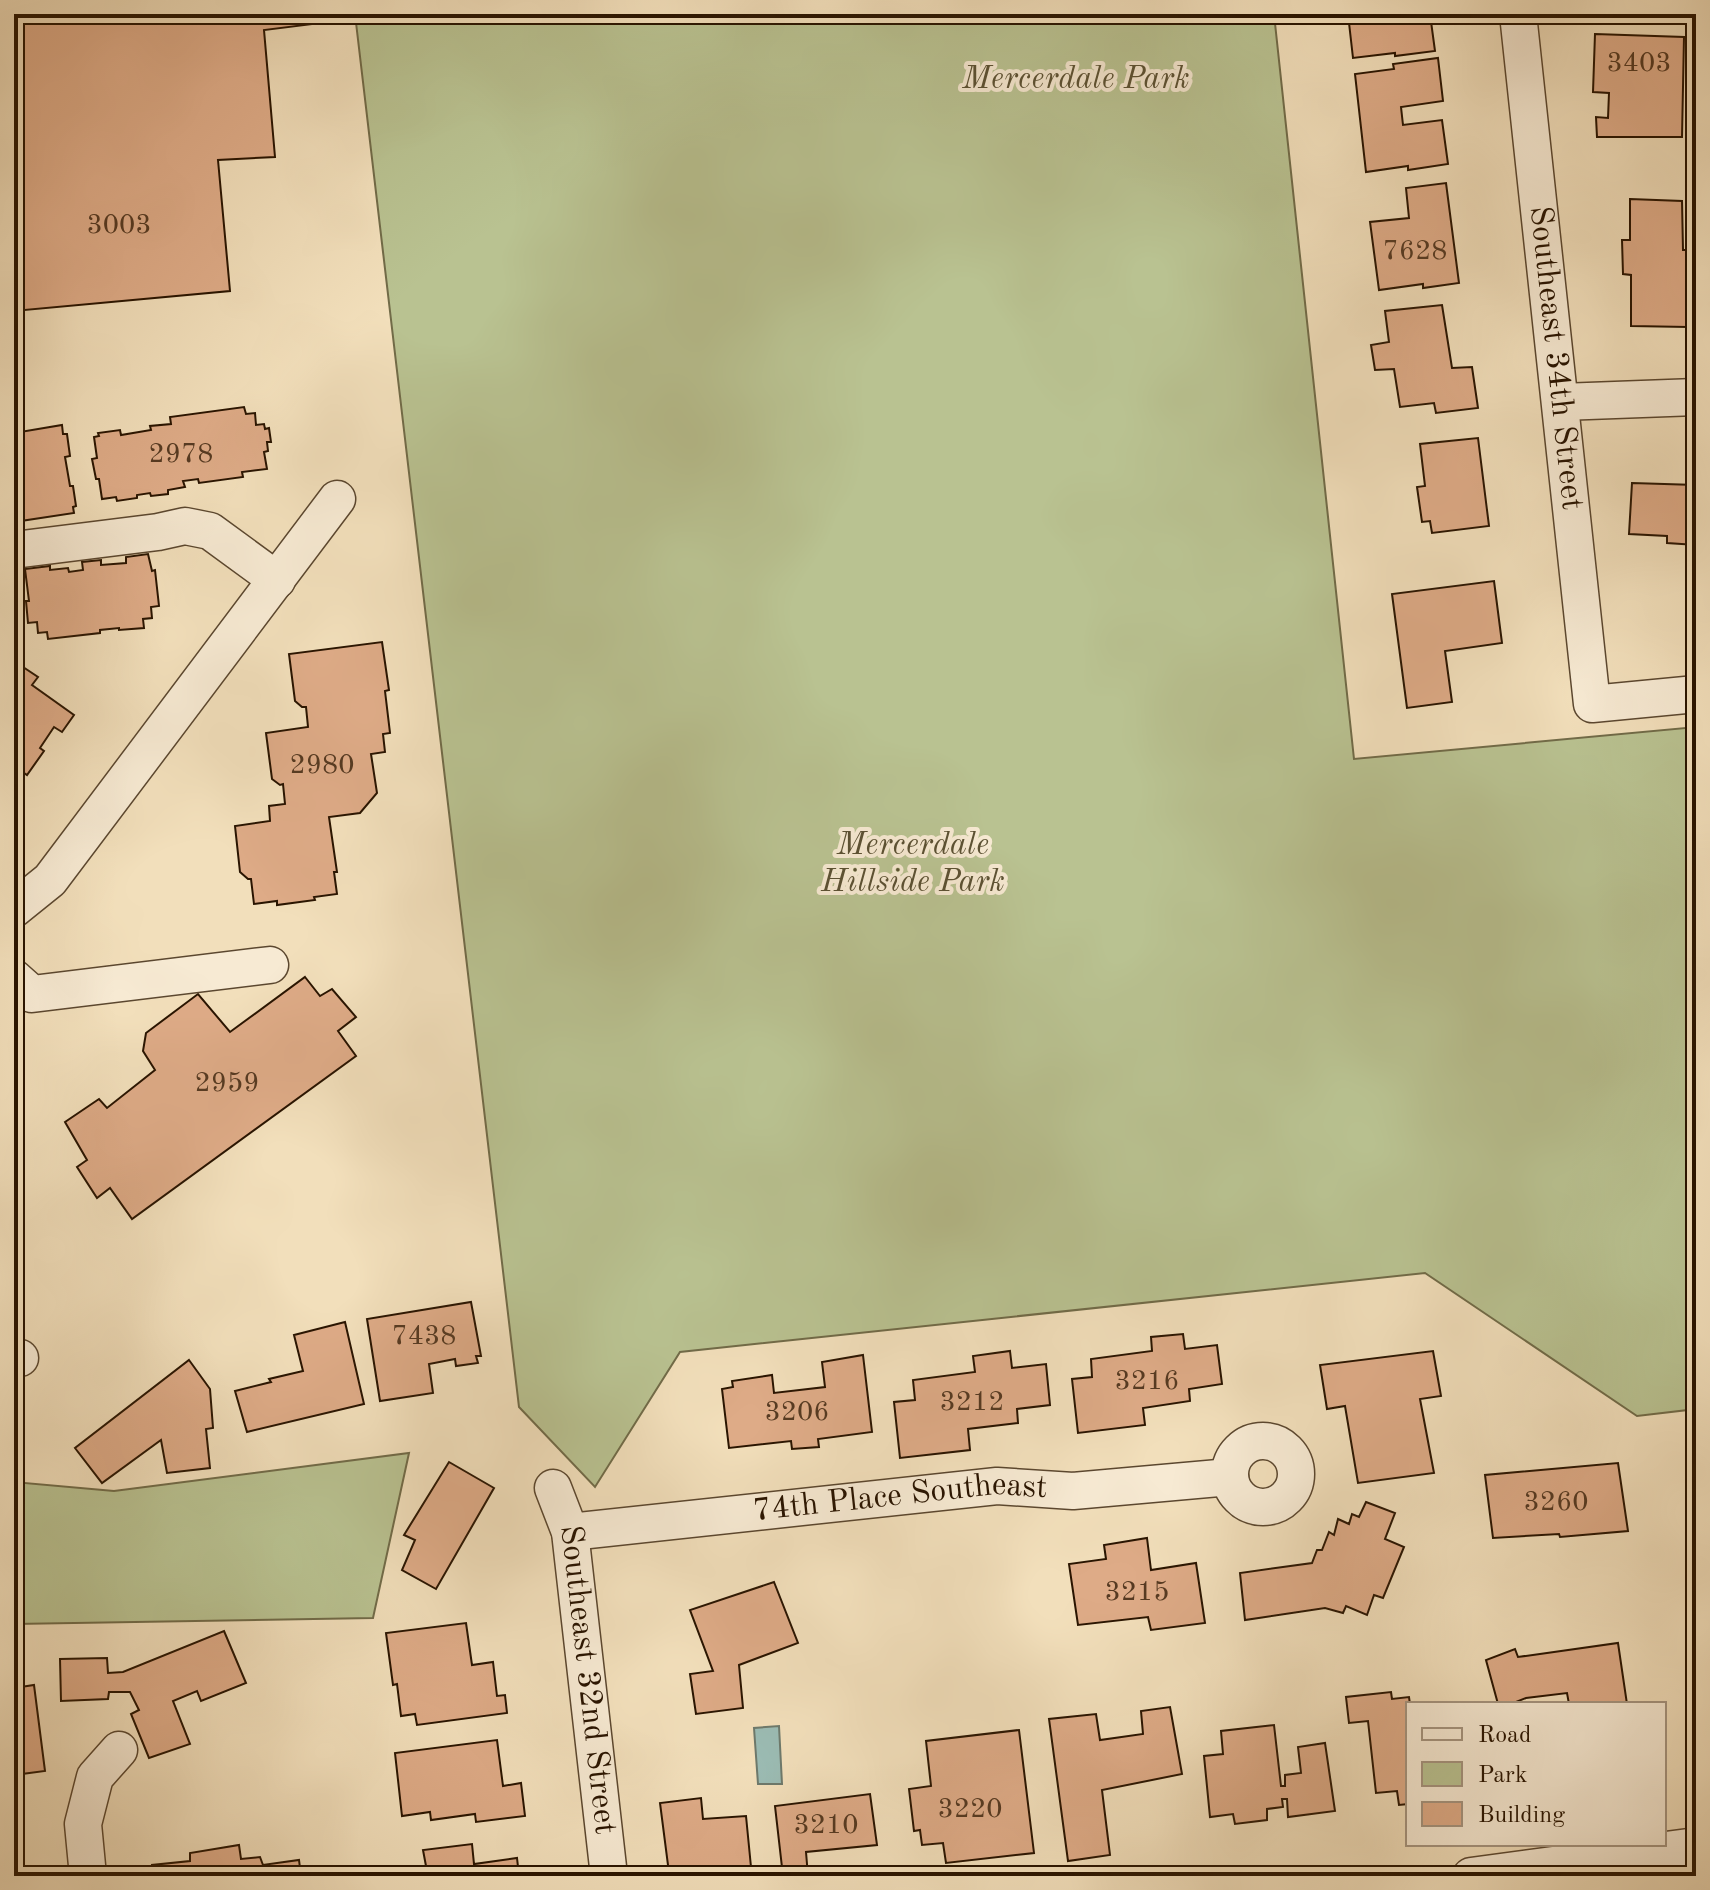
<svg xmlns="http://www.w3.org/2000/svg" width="1710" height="1890" font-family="'Old Standard TT',serif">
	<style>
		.green { fill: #b9c291; stroke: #716b48; stroke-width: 2 }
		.water { fill: #9bbcb4; stroke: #6d796c; stroke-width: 2 }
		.building { fill: #deab87; stroke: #291400; stroke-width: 2 }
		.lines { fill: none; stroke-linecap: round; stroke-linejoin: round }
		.minor-casing { stroke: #5b472f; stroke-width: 39 }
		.minor { stroke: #f7ead3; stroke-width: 36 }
		.labels { text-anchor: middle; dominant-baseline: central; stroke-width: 8; stroke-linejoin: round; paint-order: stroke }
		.number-label { font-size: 28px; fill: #563a22 }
		.park-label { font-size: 32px; font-style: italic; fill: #5b5133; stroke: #f7ead3 }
		.street-label { font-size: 32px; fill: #291400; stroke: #f7ead3 }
	</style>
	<rect width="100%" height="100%" fill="#f2dfbb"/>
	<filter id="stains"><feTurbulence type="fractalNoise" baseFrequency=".0025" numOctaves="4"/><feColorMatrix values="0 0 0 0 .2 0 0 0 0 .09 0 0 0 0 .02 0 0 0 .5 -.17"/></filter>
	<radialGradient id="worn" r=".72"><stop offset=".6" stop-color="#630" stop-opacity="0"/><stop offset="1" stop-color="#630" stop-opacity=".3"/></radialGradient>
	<g class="green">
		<polygon points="355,14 1274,14 1354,759 1696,727 1696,1409 1637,1416 1425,1273 680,1352 595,1487 519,1407"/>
		<polygon points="409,1453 373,1618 14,1624 14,1482 114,1491"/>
	</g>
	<polygon class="water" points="779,1726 782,1784 758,1784 754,1728"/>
	<g class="building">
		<polygon points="14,14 320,14 321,23 264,30 275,157 218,160 230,291 14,311"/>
		<polygon points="1348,14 1430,14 1435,51 1395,56 1395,53 1353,58"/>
		<polygon points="1595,34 1684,37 1682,137 1597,137 1596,117 1608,118 1609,93 1593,92"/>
		<polygon points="1438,58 1443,101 1401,107 1403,125 1442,120 1448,164 1408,170 1408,166 1366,172 1355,74 1394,69 1393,64"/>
		<polygon points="1446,183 1459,283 1423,288 1423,284 1379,290 1370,222 1409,218 1406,188"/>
		<polygon points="1630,199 1682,201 1683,250 1686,250 1688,327 1631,326 1631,275 1623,274 1622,240 1630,240"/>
		<polygon points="1442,305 1452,368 1472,367 1478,408 1436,413 1434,403 1400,407 1394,369 1375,370 1371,345 1389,342 1385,311"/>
		<polygon points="244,407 246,414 255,413 256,425 264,424 265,429 269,428 271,442 267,442 268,451 264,452 267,469 242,472 243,477 199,483 198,479 183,481 185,487 168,490 168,494 151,496 150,493 137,495 137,498 117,501 116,497 102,499 99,479 96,479 92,459 97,458 94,437 99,436 98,433 120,430 121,435 151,430 150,426 171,424 170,417"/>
		<polygon points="62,425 63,434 67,434 70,456 65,457 70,486 73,486 76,506 73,507 74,513 14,522 14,433"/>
		<polygon points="1478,438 1489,526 1432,533 1430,521 1422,522 1417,487 1425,486 1420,444"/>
		<polygon points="1632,483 1696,485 1696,545 1667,543 1667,536 1629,534"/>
		<polygon points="148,554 152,571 155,570 159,606 151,607 152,618 143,619 144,628 119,630 119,628 100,630 100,633 48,639 47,632 38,633 37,622 28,623 26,601 29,601 25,569 50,566 50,570 68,568 69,572 83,570 82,562 101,560 101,565 126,563 126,557"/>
		<polygon points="1494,581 1502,643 1445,651 1452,702 1407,708 1392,594"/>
		<polygon points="382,642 389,690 385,691 390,733 383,734 385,752 371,754 377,793 360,813 329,817 337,872 334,872 337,894 314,897 315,900 277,905 277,901 254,904 251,879 248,879 240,872 235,826 270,821 269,806 285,804 283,784 280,785 272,779 266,733 308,727 306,707 302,707 295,701 289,654"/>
		<polygon points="14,661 38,677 32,685 74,715 62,732 54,727 40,748 44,751 27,775 14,766"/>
		<polygon points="305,977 320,996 332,989 356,1017 338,1031 356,1056 132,1219 110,1188 97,1198 77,1167 87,1160 65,1122 99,1099 107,1108 155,1070 143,1051 146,1033 198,994 230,1032"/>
		<polygon points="471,1302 481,1356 476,1356 478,1363 456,1366 455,1359 429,1364 433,1393 380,1401 367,1319"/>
		<polygon points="345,1322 364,1404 247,1432 235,1391 271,1382 269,1379 303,1371 294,1335"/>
		<polygon points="1183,1334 1185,1349 1217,1345 1222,1384 1189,1389 1190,1401 1143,1408 1145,1425 1078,1433 1072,1379 1092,1377 1091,1359 1152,1351 1151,1337"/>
		<polygon points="1010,1351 1012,1368 1046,1364 1050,1405 1017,1409 1018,1423 968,1429 970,1450 900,1458 894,1402 915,1400 913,1380 975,1372 973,1356"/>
		<polygon points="1433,1351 1441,1396 1420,1399 1434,1473 1358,1483 1345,1406 1327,1409 1320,1365"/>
		<polygon points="863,1355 872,1432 818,1439 819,1447 792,1449 791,1441 729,1448 722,1389 733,1387 732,1381 772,1375 774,1393 825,1387 822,1362"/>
		<polygon points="189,1360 210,1389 213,1428 206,1429 210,1468 167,1473 161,1440 102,1483 75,1448"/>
		<polygon points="449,1462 494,1488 436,1589 402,1570 415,1540 404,1535"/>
		<polygon points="1618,1463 1628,1531 1560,1537 1559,1534 1493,1538 1485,1475"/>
		<polygon points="1366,1502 1395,1513 1385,1539 1404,1547 1383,1598 1374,1595 1367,1615 1346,1606 1343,1613 1325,1608 1245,1620 1240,1573 1312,1563 1317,1550 1322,1550 1329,1532 1334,1535 1338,1519 1349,1524 1352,1514 1359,1517"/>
		<polygon points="1147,1538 1151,1570 1196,1563 1205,1623 1151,1630 1148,1617 1078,1625 1069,1564 1106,1559 1104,1545"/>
		<polygon points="774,1582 798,1643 739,1665 743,1708 696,1714 690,1674 713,1671 690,1610"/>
		<polygon points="466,1623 472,1665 493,1662 497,1696 505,1695 507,1713 417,1725 415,1714 401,1716 397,1684 393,1685 386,1633"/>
		<polygon points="224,1631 246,1683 201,1701 197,1691 173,1701 190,1744 149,1758 131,1714 139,1710 130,1692 109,1692 108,1699 61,1701 60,1659 107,1658 108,1673 123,1672"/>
		<polygon points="1618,1643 1627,1704 1569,1704 1567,1693 1526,1698 1511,1704 1498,1704 1486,1660 1515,1649 1518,1657"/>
		<polygon points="34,1685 45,1771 14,1775 14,1688"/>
		<polygon points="1391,1692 1392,1699 1409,1697 1410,1704 1408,1704 1408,1804 1399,1805 1397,1791 1376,1793 1368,1721 1349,1723 1346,1697"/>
		<polygon points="1170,1707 1182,1774 1102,1790 1110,1855 1068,1861 1049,1719 1096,1714 1100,1740 1143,1734 1141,1711"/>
		<polygon points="1274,1725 1281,1786 1285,1786 1285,1775 1301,1773 1298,1747 1325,1743 1335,1811 1288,1817 1287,1799 1282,1799 1283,1807 1267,1809 1267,1820 1235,1824 1233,1814 1210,1817 1204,1756 1223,1754 1221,1731"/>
		<polygon points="1019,1730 1034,1853 946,1863 943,1843 922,1845 920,1830 914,1831 909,1789 931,1786 926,1741"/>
		<polygon points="497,1740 503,1786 521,1783 525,1816 476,1822 475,1814 431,1820 430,1812 402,1816 395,1753"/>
		<polygon points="870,1794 877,1845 806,1852 808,1876 783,1876 775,1806"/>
		<polygon points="701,1798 703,1819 746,1816 751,1867 716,1870 716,1876 694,1876 693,1870 669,1873 660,1803"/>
		<polygon points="472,1844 474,1864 517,1858 519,1876 372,1876 372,1874 426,1866 423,1850"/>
		<polygon points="239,1845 241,1859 260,1857 263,1865 299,1860 301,1876 153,1876 152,1865 190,1861 190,1853"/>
	</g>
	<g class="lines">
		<g class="minor-casing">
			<g id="minor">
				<path id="s1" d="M1518,14L1592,704L1696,694"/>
				<polyline points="1561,402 1696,397"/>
				<polyline points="14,550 158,532 185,526 210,531 277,580"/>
				<polyline points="14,909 50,880 337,499"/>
				<polyline points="14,978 32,994 270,965"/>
				<polyline points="14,1358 20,1358"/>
				<circle cx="1263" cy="1474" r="33"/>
				<path id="s2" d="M553,1488L570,1532L609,1876"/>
				<path id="s3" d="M570,1532L997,1486L1073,1491L1230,1477"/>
				<polyline points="88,1876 83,1824 95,1777 119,1750"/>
				<polyline points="1471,1876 1696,1846"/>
			</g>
		</g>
		<use href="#minor" class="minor"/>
	</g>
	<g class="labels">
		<g class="number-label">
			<text x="1639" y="64">3403</text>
			<text x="119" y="226">3003</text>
			<text x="1415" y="252">7628</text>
			<text x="181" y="455">2978</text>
			<text x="322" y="766">2980</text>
			<text x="227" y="1084">2959</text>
			<text x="424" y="1337">7438</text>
			<text x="1147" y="1382">3216</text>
			<text x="972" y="1403">3212</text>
			<text x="797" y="1413">3206</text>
			<text x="1556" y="1503">3260</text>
			<text x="1137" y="1593">3215</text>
			<text x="970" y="1810">3220</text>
			<text x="826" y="1826">3210</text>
		</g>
		<g class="park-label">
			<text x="1076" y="80">Mercerdale Park</text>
			<text x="913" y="846">Mercerdale<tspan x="913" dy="37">Hillside Park</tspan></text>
		</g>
		<g class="street-label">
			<text stroke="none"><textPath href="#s1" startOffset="346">Southeast 34th Street</textPath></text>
			<text stroke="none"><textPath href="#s3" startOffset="332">74th Place Southeast</textPath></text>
			<text stroke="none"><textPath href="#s2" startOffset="196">Southeast 32nd Street</textPath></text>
		</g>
	</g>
	<rect width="1710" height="1890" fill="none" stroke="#f2dfbb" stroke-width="48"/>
	<rect x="16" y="16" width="1678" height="1858" fill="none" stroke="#291400" stroke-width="4"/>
	<rect x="24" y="24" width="1662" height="1842" fill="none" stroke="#291400" stroke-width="2"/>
	<rect x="1406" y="1702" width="260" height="144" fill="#f7ead3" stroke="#a5947f" stroke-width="2"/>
	<rect x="1422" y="1728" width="40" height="12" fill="#f7ead3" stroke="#a5947f" stroke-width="2"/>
	<text x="1478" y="1742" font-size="24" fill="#291400">Road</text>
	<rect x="1422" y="1762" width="40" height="24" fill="#b9c291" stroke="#a5947f" stroke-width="2"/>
	<text x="1478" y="1782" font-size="24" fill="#291400">Park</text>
	<rect x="1422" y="1802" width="40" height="24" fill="#deab87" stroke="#a5947f" stroke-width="2"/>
	<text x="1478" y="1822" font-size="24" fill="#291400">Building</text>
	<rect width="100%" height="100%" filter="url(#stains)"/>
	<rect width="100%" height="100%" fill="url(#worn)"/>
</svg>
